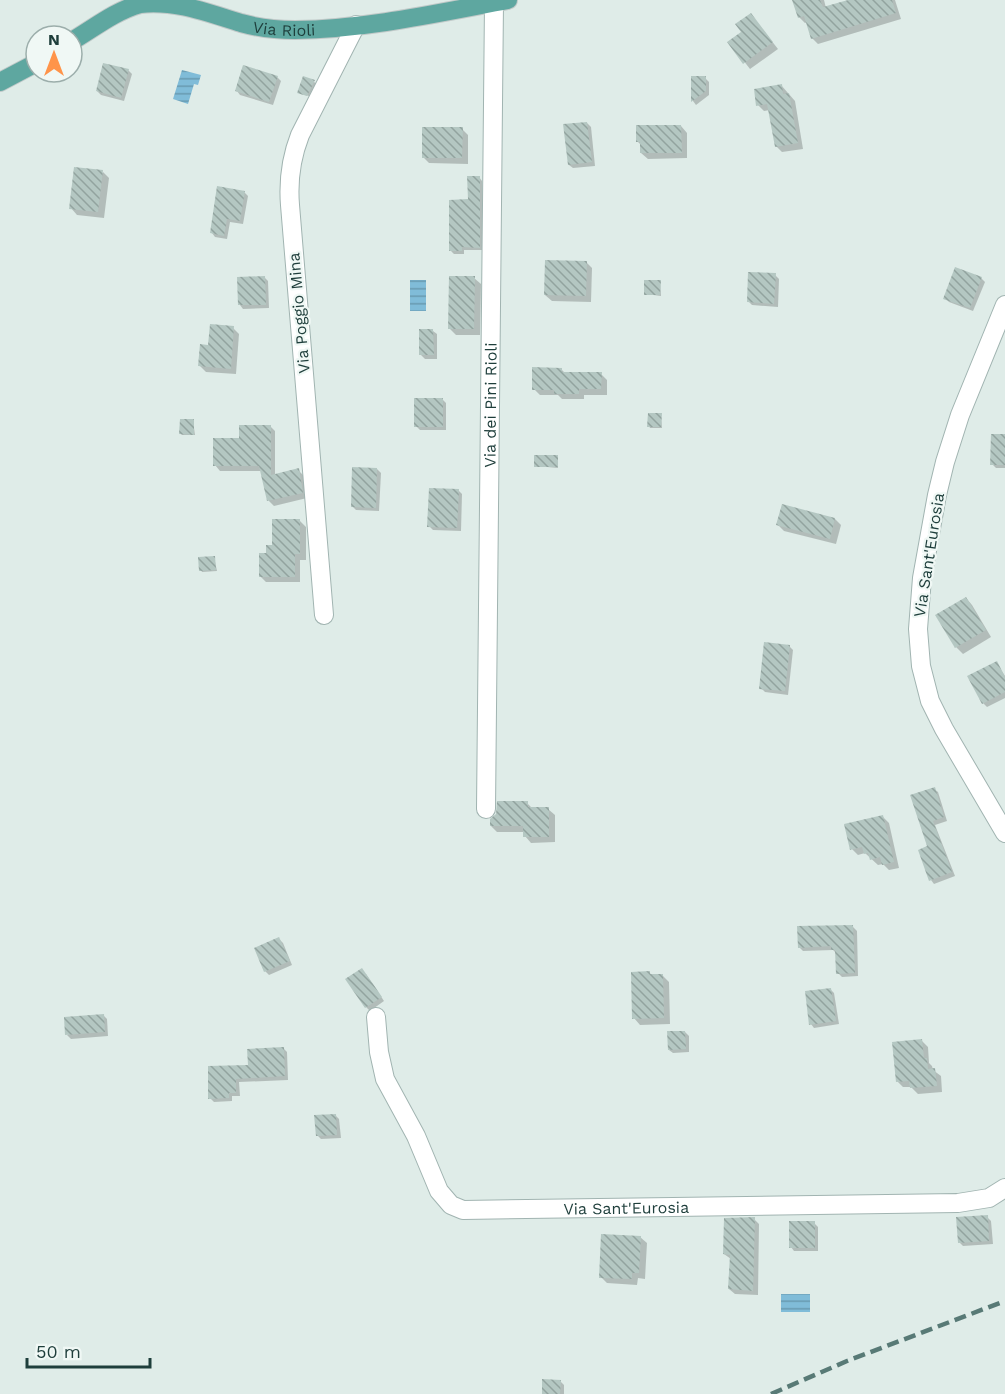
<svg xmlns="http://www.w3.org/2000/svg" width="1005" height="1394" font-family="'Work Sans',sans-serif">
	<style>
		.water { fill: url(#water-rules) }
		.shadow { fill: #0003 }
		.building { fill: url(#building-back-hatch) }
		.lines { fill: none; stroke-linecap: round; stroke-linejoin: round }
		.minor-casing { stroke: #a1b4b1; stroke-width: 20 }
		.major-casing { stroke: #c0c9c8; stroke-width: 20 }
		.minor { stroke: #fff; stroke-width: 18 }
		.major { stroke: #5ea7a0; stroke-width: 18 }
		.rail { stroke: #587a76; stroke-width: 4.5; stroke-dasharray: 12 6; stroke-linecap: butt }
		.labels { text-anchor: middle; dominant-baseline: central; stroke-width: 4.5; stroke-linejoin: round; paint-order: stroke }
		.street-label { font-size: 16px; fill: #1e3e3b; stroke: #f0f8f5 }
	</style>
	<defs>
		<pattern id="water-rules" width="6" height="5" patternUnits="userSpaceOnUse" patternTransform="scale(1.5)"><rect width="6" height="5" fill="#80bcd8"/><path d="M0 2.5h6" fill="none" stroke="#689ab0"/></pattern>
		<pattern id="building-back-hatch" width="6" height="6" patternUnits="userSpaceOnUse" patternTransform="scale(1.5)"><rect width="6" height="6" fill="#b4c7c2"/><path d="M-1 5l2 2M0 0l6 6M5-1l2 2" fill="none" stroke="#92a39f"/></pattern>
	</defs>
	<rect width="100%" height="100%" fill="#dfece8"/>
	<g class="water">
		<polygon points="182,70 201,75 198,85 194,84 188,104 173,99"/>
		<rect x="410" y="280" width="16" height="31"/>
		<rect x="781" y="1294" width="29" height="18"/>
	</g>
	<g class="shadow">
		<polygon points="794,0 824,0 826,8 853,0 895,0 901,19 818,44 812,38 808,22 805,23 799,17"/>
		<polygon points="751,15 778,49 750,69 729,42 743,32"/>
		<polygon points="128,70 132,74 124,101 101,95 97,91"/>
		<polygon points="277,77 281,81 273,105 240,95 237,91"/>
		<polygon points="304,78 316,83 309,96 301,94"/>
		<polygon points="693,78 705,78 709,82 709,95 696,105 693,101"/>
		<polygon points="781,85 795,101 803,149 782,152 776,146 770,110 764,111 758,105"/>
		<polygon points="587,123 591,127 595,166 573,168 569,165"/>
		<polygon points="681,126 687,133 687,158 648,159 641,153 641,145 637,141"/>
		<polygon points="462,129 468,135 468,164 429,163 423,157"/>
		<polygon points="103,172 109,178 104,218 77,215 71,208"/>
		<polygon points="479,177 482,181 483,250 464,250 464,254 454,254 451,251"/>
		<polygon points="244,192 248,196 243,224 230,222 227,239 215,237 212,233"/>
		<polygon points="586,262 592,268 591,302 552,301 545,295"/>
		<polygon points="775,275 779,279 778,307 752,305 749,302"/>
		<polygon points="264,277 268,281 269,308 243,309 240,305"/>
		<polygon points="474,278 481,284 480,335 456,335 450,329"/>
		<polygon points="981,278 985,282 973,311 949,302 945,298"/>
		<polygon points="660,282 661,296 646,294"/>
		<polygon points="233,328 239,334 236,374 206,372 200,366 209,347"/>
		<polygon points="433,331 437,334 437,359 425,359 421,355"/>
		<polygon points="561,369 566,374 601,374 607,380 607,395 584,395 584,399 562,399 558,395 540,395 534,389"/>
		<polygon points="442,399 446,403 446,430 420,430 416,426"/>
		<polygon points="661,415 662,428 650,428 649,426"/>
		<polygon points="193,421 195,435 182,435 181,434"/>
		<polygon points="270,426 275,431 275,475 298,470 303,475 307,498 274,506 268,500 262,471 220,471 215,465 240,439"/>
		<polygon points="1005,435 1005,468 996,468 992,464"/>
		<polygon points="557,456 558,468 536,466"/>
		<polygon points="377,469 381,473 379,511 356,510 352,506"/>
		<polygon points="458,490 462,494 461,531 433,530 429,526"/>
		<polygon points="835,519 841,525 836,544 784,531 778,525"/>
		<polygon points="300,521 306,527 306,560 300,560 300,582 266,582 260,576 267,554"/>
		<polygon points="214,557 217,571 202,572 201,570"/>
		<polygon points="966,598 972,605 991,637 963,654 956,647 937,615"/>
		<polygon points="789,646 793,650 788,695 765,692 761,688"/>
		<polygon points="996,662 1005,676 1005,698 987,707 983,703"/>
		<polygon points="934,789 938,792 947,821 935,825 955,876 934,884 931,880 929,847"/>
		<polygon points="527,803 533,809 548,809 555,815 555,842 531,843 525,836 525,832 497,832 491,826"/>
		<polygon points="883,817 889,823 899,868 889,870 883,864 878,865 865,853 858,855 852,849"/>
		<polygon points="853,927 857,931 858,976 842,977 838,973 837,954 833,950 803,951 799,947"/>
		<polygon points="279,939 283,943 292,965 269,975 265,971"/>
		<polygon points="650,973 652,976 663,976 669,982 670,1024 640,1025 634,1018"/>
		<polygon points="366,974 384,1001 370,1011 366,1007"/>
		<polygon points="830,989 834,993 839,1024 814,1028 811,1024"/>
		<polygon points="103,1015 107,1019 108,1036 71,1039 67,1035"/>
		<polygon points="685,1032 689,1036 689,1052 673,1053 669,1050"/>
		<polygon points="922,1041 928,1047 929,1063 932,1066 933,1070 941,1076 942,1092 918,1094 911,1087 903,1087 897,1081"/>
		<polygon points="283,1048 287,1052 288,1080 239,1082 240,1096 232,1096 232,1101 214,1102 210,1098 249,1067"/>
		<polygon points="336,1116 339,1119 341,1138 321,1139 317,1135"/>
		<polygon points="987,1217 991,1221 993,1244 963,1246 959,1242"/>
		<polygon points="754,1219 759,1224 758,1295 735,1294 729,1289 731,1259 724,1254"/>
		<polygon points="814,1223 818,1227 818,1251 794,1251 791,1247"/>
		<polygon points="640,1237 647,1243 645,1279 638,1278 637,1285 607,1283 601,1277"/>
		<polygon points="560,1381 564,1385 564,1394 543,1394"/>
	</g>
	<g class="building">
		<polygon points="792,0 820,0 823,7 848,0 892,0 896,13 811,39 804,16 798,18"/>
		<polygon points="751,13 773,42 743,64 727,42 741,32 735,24"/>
		<polygon points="103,63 129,69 121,98 96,91"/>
		<polygon points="243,65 278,76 269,102 235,91"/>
		<polygon points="303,76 315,80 307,96 297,93"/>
		<polygon points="691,76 706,76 706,91 691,102"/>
		<polygon points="782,84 783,94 789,93 798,143 775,147 767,104 756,106 754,89"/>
		<polygon points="587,122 592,162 568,165 563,124"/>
		<polygon points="636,125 681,125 682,153 640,153 640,142 636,142"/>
		<polygon points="422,127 463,127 462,158 422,158"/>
		<polygon points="74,167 103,170 98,212 69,209"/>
		<polygon points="467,176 480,176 480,248 462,247 462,251 449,251 449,200 468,199"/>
		<polygon points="217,186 245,191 240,221 227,219 224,236 210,233"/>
		<polygon points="545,260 587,261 586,296 544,295"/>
		<polygon points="955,267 982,277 970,308 943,299"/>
		<polygon points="748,272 776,273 774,304 747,302"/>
		<polygon points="265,276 266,305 238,305 237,277"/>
		<polygon points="449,276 475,276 474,329 448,329"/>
		<polygon points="644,280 661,280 660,295 644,295"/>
		<polygon points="210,324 234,326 231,369 198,366 200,344 208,345"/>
		<polygon points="419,329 433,329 434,355 419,355"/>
		<polygon points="532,367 562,368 562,372 602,372 601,389 579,389 579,394 554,394 554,390 532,390"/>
		<rect x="414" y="398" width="29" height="29"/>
		<polygon points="648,413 662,413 661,427 647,427"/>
		<polygon points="180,419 194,419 194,435 179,434"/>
		<polygon points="239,425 271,425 271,475 299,468 303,493 267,501 259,466 213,466 213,438 239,438"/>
		<polygon points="991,434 1005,434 1005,465 990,465"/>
		<rect x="534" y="455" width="24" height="12"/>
		<polygon points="352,467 377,468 376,508 351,507"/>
		<polygon points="429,488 459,489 457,528 427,527"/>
		<polygon points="782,504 835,518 830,539 776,525"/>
		<polygon points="272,519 300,519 300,554 295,554 295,577 259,577 259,553 266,553 266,545 272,545"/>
		<polygon points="215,556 216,570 199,571 198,557"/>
		<polygon points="966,597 986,630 955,648 935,615"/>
		<polygon points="764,642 790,645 785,691 759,689"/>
		<polygon points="997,661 1005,677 1005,692 982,704 967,676"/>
		<polygon points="935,787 944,817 933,821 952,872 929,881 918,850 927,846 910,795"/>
		<polygon points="497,801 528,801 528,807 549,807 549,837 523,837 523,826 490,826 490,819 496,814"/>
		<polygon points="883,815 894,862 882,865 880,857 870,860 868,853 864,854 862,847 850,850 844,824"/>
		<polygon points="853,925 855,973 836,974 835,950 831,950 831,946 798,948 797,926"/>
		<polygon points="279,937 290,961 264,972 254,948"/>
		<polygon points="362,968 382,997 365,1008 345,979"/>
		<polygon points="650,971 650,974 663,974 664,1018 632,1019 631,972"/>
		<polygon points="831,988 836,1021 809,1025 805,991"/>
		<polygon points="104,1014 105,1032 65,1035 64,1017"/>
		<polygon points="667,1031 685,1031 686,1049 668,1050"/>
		<polygon points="922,1039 924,1058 927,1058 928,1069 935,1068 937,1086 910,1088 909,1081 896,1082 892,1042"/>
		<polygon points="284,1047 285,1076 236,1079 236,1093 229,1093 229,1098 208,1099 208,1066 248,1065 247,1049"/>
		<polygon points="336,1114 337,1135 316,1136 314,1115"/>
		<polygon points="988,1215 989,1241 958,1243 956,1217"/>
		<polygon points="755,1217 753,1291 728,1289 730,1255 723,1254 724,1218"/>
		<rect x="789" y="1221" width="26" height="27"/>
		<polygon points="601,1234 641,1236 639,1273 632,1273 632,1279 599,1278"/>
		<polygon points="542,1379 561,1380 560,1394 542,1394"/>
	</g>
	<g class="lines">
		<g class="minor-casing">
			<g id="minor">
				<polyline points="1005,305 960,415 945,462 937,495 922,578 918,629 921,666 930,701 944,729 1005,833"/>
				<path d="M324,615L290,205C288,180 291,158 300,135L356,25"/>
				<path id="s1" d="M486,809L494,3"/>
				<path id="s2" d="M376,1017L379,1052L385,1079L416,1136L439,1191L451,1205L463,1210L958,1203L989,1198L1005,1188"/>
			</g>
		</g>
		<g class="major-casing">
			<g id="major">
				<path id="s3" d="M72,41C94,28 115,11 140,4C176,0 208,13 241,23C259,28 277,30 295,30C367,29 438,13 508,0"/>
				<polyline points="0,82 36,63"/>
			</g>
		</g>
		<use href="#minor" class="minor"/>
		<use href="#major" class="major"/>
		<polyline class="rail" points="771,1394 847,1361 1005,1301"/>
	</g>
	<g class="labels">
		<g class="street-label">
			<text stroke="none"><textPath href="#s3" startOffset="225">Via Rioli</textPath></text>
			<text transform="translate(299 313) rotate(-95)">Via Poggio Mina</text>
			<text stroke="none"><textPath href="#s1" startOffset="404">Via dei Pini Rioli</textPath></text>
			<text transform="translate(929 555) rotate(-81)">Via Sant'Eurosia</text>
			<text stroke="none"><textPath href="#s2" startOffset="382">Via Sant'Eurosia</textPath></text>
		</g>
	</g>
	<g transform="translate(54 54)"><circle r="28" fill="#f0f8f5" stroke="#9caeab" stroke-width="1.5"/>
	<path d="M0-4.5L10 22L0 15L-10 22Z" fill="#ff944a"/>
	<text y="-9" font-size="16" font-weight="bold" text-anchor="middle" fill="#1e3e3b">N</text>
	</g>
	<path d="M27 1358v9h123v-9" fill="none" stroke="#1e3e3b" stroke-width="3"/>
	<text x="36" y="1358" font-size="18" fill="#1e3e3b" stroke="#f0f8f5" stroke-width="4.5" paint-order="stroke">50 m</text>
</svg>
